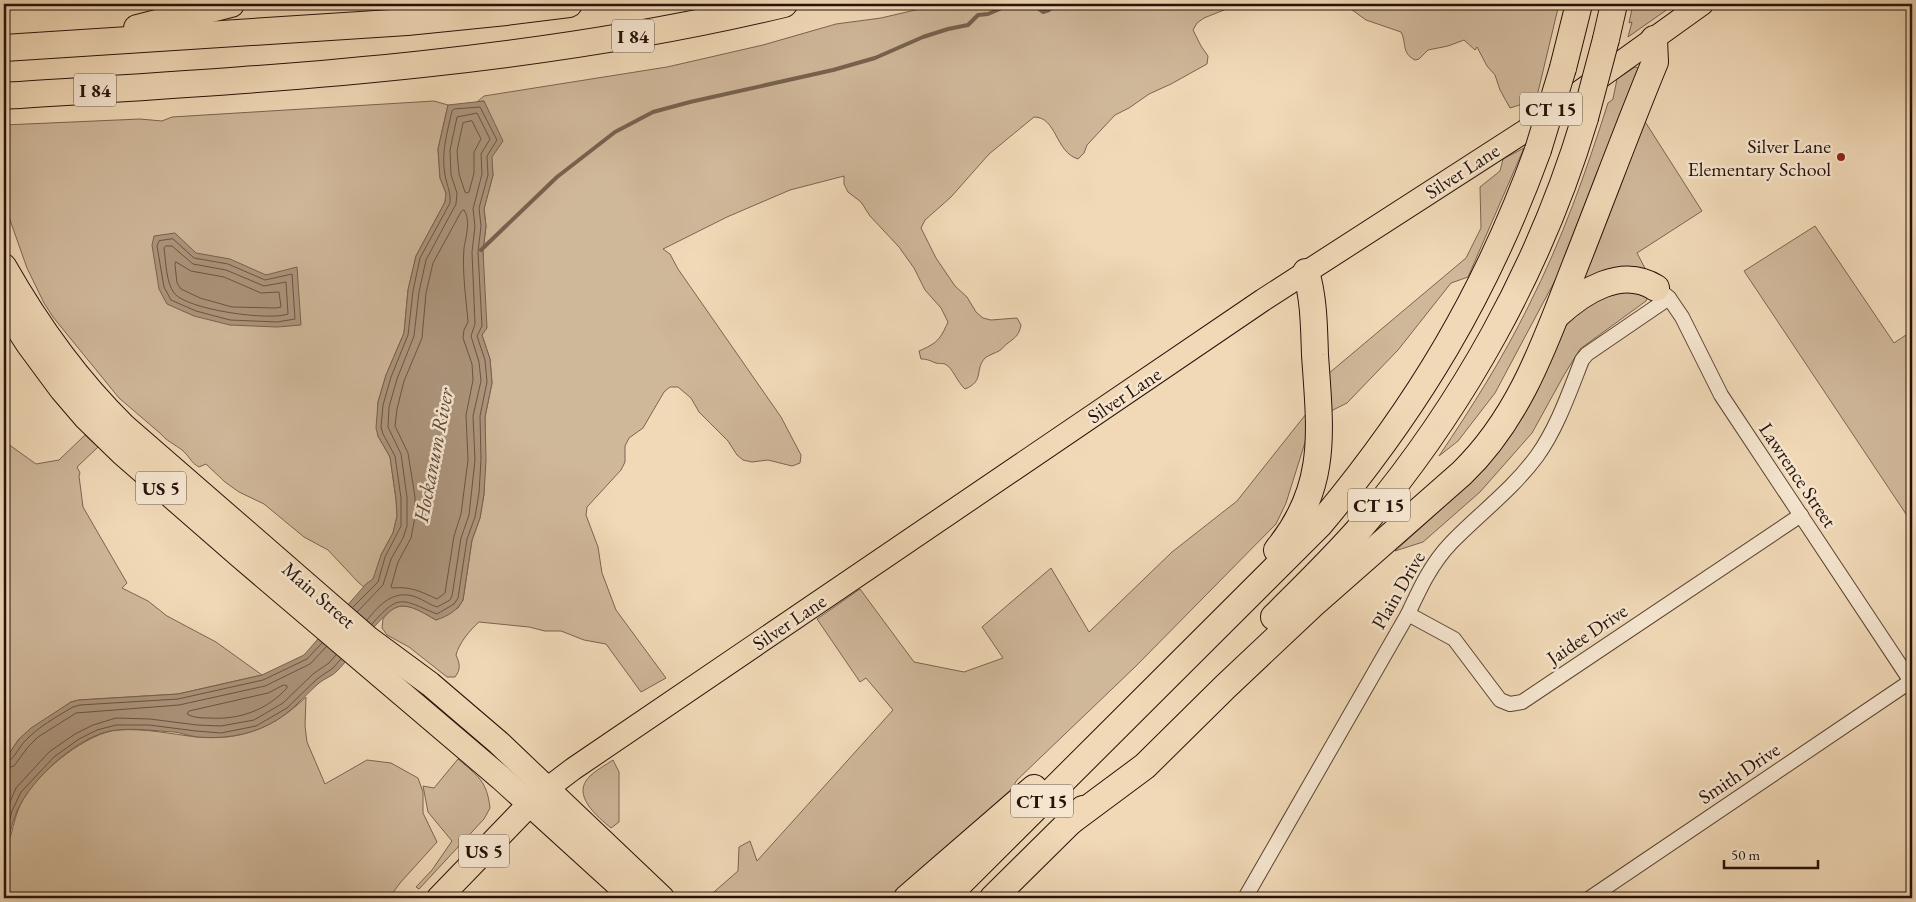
<svg xmlns="http://www.w3.org/2000/svg" width="1916" height="902" font-family="'EB Garamond',serif">
	<style>
		.green { fill: #cfb799; stroke: #7b6451 }
		.water { fill: #ac957c; stroke: #77614e }
		.lines { fill: none; stroke-linecap: round; stroke-linejoin: round }
		.shore { stroke: #6a5442; stroke-width: 1 }
		.stream { stroke: #77614e; stroke-width: 4 }
		.minor-casing { stroke: #5a4434; stroke-width: 16 }
		.primary-casing { stroke: #271209; stroke-width: 24 }
		.trunk-casing { stroke: #271209; stroke-width: 26 }
		.motorway-casing { stroke: #271209; stroke-width: 28 }
		.minor { stroke: #f6e6d0; stroke-width: 14 }
		.primary { stroke: #f1d9b7; stroke-width: 22 }
		.trunk { stroke: #f1d9b7; stroke-width: 24 }
		.motorway { stroke: #f1d9b7; stroke-width: 26 }
		.motorway-bridge-casing { stroke: #271209; stroke-width: 28; stroke-linecap: butt }
		.motorway-bridge { stroke: #f1d9b7; stroke-width: 26 }
		.poi-dot { fill: #8f2418; stroke: #f6e6d0; stroke-width: 2 }
		.labels { text-anchor: middle; dominant-baseline: central; stroke-width: 5; stroke-linejoin: round; paint-order: stroke }
		.shield { fill: #f6e6d0; stroke: #655245; stroke-width: 1 }
		.shield-label { font-size: 19px; font-weight: bold; fill: #271209 }
		.poi-label { font-size: 20px; fill: #271209; stroke: #f6e6d0; text-anchor: end }
		.street-label { font-size: 20px; fill: #271209; stroke: #f6e6d0 }
		.water-label { font-size: 21px; font-style: italic; fill: #5c4637; stroke: #f6e6d0 }
	</style>
	<rect width="100%" height="100%" fill="#f1d9b7"/>
	<filter id="stains"><feTurbulence type="fractalNoise" baseFrequency=".004" numOctaves="4"/><feColorMatrix values="0 0 0 0 .2 0 0 0 0 .09 0 0 0 0 .02 0 0 0 .5 -.17"/></filter>
	<radialGradient id="worn" r=".72"><stop offset=".6" stop-color="#630" stop-opacity="0"/><stop offset="1" stop-color="#630" stop-opacity=".3"/></radialGradient>
	<g class="green">
		<path d="M941,4H1239L1204,18L1197,23L1193,30L1201,46L1208,56L1207,64L1171,84L1149,94L1129,108L1115,115L1087,145L1084,153L1078,159C1055,152 1057,117 1034,117L989,154L951,197L925,220L921,228L936,258L955,286L967,297L976,312L983,318L991,320L1017,318L1021,325C1019,335 1016,337 1008,343C1005,345 1002,349 999,351C995,353 989,355 985,358C974,370 985,381 965,389C957,382 953,368 945,364C942,363 939,364 936,363C930,361 928,359 921,359L919,351C937,343 940,340 948,322L941,308L925,290L914,268L899,247L870,216L861,202L848,192L844,184V176L790,190L727,217L663,249L670,254L678,269L781,417L801,455L800,463L792,466L768,460L752,462L743,460L737,455L728,441L699,412L691,398L678,387H670L664,392L643,428L629,438L625,446V462L621,470L587,507L586,515L598,547L602,573L616,610L666,678L641,692L606,644L584,640L561,631H545L529,627L479,622C470,630 459,643 456,655C460,664 461,669 455,677H447L409,647L387,635L382,628L383,619C386,615 390,610 395,608C407,601 425,614 436,620L458,608L463,600L472,540L480,518L484,494L485,417L492,383L490,359L482,335L483,251L486,226L484,209L493,175L484,101L477,102L484,96L667,67L763,45L836,24L881,18Z"/>
		<path d="M1344,4H1559L1538,92L1526,103L1510,108L1500,90L1495,75L1487,66L1477,47L1475,50L1464,40L1448,46L1428,50L1419,59L1415,60C1401,53 1407,43 1401,32L1366,20Z"/>
		<polygon points="1633,4 1675,4 1628,37 1632,22 1629,23"/>
		<path d="M1635,67L1639,68L1559,273L1495,393L1458,441L1439,456C1472,407 1503,358 1529,305C1562,240 1586,172 1608,103L1613,99L1617,79Z"/>
		<path d="M434,101L448,105L438,149L440,178L446,193L445,202L416,256L408,290L404,333L386,375L378,402V436L390,457L396,499L397,516L393,533L381,555L379,600L358,582L328,550L304,537L264,504L239,492L225,482L206,464L199,467C192,463 192,461 187,455C180,446 168,443 161,434L119,398L53,317L44,303L27,268L4,203V125L140,119L162,121L172,117Z"/>
		<polygon points="1644,120 1702,211 1637,253 1648,274 1582,285 1581,277"/>
		<polygon points="1524,148 1468,277 1451,283 1398,350 1347,403 1331,411 1328,374 1466,258 1481,228 1480,187 1500,171 1503,159"/>
		<polygon points="1815,226 1894,343 1912,331 1912,523 1744,271"/>
		<polygon points="1623,285 1648,297 1646,301 1580,349 1564,375 1532,433 1480,492 1423,542 1395,551 1477,477 1505,441 1568,315"/>
		<polygon points="1306,414 1307,436 1286,503 1276,524 1136,666 1017,780 1009,793 892,898 707,898 738,871 739,847 750,841 757,861 893,710 866,678 860,682 817,619 860,589 914,662 964,672 1003,658 982,627 1051,568 1089,632 1172,552 1237,501"/>
		<polygon points="85,435 98,447 77,467 80,473 79,476 83,507 127,583 122,588 148,601 167,616 216,642 262,675 178,694 79,700 71,702 19,739 4,761 4,441 36,464 59,460"/>
		<path d="M306,697L305,726L307,742L325,784L367,760L391,763L418,778L423,792V813L437,842L400,883L389,898H4C4,884 1,867 4,853C6,846 10,839 12,831C15,819 18,807 25,796C40,771 88,732 118,730C145,728 170,734 197,737C241,741 274,728 306,697Z"/>
		<path d="M458,759C478,776 487,781 490,808L484,819L419,889L416,887L432,870L452,841L428,812L423,786L434,788Z"/>
		<path d="M613,760L619,772V822L611,828C598,817 570,795 590,776C596,770 606,765 613,760Z"/>
	</g>
	<g class="water">
		<path d="M484,101L503,141L492,157L493,175L484,209L486,226L483,251L487,328L482,335L490,359L492,383L485,417L486,460L484,494L480,518L472,540L463,600C457,611 448,616 436,620C425,614 410,603 397,607C382,612 351,657 338,670C333,676 325,678 319,683C302,698 291,713 270,724C247,736 222,739 197,737C189,736 182,733 174,732C156,731 136,728 117,730C80,733 32,778 17,811C11,824 9,840 4,854V761L19,739L31,728L71,702L79,700L178,694L262,675L304,655L366,584L373,579L381,555L393,533L397,516L396,499L390,457L378,436L376,428L378,402L386,375L404,333L408,290L416,256L445,202L446,193L440,178L438,149L448,105Z"/>
		<polygon points="175,233 196,253 230,259 266,275 297,267 301,325 277,327 230,325 194,316 167,304 159,289 152,245 154,236"/>
	</g>
	<g class="lines">
		<g class="shore">
			<polygon points="472,121 481,139 474,152 474,173 469,192 467,193 465,192 459,174 457,151 463,123"/>
			<path d="M464,210C471,220 466,236 464,248C462,272 466,298 468,322L464,330L463,338L472,364L473,380L466,415L468,460L461,514L454,536L445,593L437,599C422,592 410,586 393,588L391,587L398,562L411,538L415,517V497L408,453L395,426L397,409L404,381L422,338L426,293L433,263L461,212Z"/>
			<polygon points="173,239 194,258 228,264 265,280 292,274 295,319 277,322 230,320 196,311 171,300 164,287 157,246 159,241"/>
			<path d="M166,246H172L193,264L226,270L264,286L286,282L288,314C270,321 187,310 174,293C166,282 166,262 164,248Z"/>
			<polygon points="176,262 191,271 224,277 261,293 279,292 281,307 276,308 232,307 200,298 181,289 177,283 175,265"/>
			<path d="M353,607L378,582L385,557L401,526V498L395,456L383,434L381,427L383,405L391,377L408,335L413,291L420,258L450,203C451,192 447,186 445,175C441,153 447,133 452,111L454,109L480,107L497,140L487,156L488,175L479,208L481,226L478,252L482,326L477,336L485,360L487,382L480,416L481,460L479,493L475,517L467,539L458,598L454,604L437,614C402,600 400,592 372,624"/>
			<path d="M357,612L383,585L391,559L403,538L407,526V497L401,454L388,427L389,407L397,379L414,336L419,292L426,260L456,204L457,193L451,175L450,150L457,117L477,113L490,139L481,154L482,174L473,209L475,226L472,252L475,324L471,336L479,362L481,381L473,416L475,460L469,515L461,538L452,596L450,600L437,607C430,605 424,600 416,597C394,589 380,604 367,620"/>
			<path d="M284,685L287,686V688C267,710 239,720 210,718C202,718 194,718 187,714L189,711L268,693Z"/>
			<path d="M4,763C13,762 18,748 25,741C38,727 56,717 73,707L80,705L178,699L263,680L307,659L322,643"/>
			<polyline points="4,769 14,766 28,747 38,737 76,713 179,705 265,686 310,664 326,647"/>
			<polyline points="4,816 16,788 49,752 75,734 93,725 116,718 150,719 197,725 221,726 254,720 283,703 313,674 329,663 336,655"/>
			<polyline points="4,839 12,811 21,792 54,757 79,739 97,730 116,725 149,725 196,731 221,733 256,726 287,708 317,679 333,668 341,659"/>
		</g>
		<g class="stream">
			<polyline points="1032,4 1043,12 1049,10 1052,4"/>
			<polyline points="481,250 557,177 615,132 653,112 690,102 833,70 875,58 923,37 948,29 968,25 978,15 988,14 1011,4"/>
		</g>
		<g class="minor-casing">
			<g id="minor">
				<polyline points="1663,293 1669,298 1682,317 1721,395 1912,683"/>
				<polyline points="1408,614 1454,639 1500,700 1510,704 1522,702 1801,515"/>
				<path d="M1245,898L1408,614C1420,588 1431,564 1451,543C1480,513 1512,490 1537,456C1557,428 1569,393 1582,360L1587,354L1669,298"/>
				<polyline points="1590,898 1911,681"/>
			</g>
		</g>
		<g class="primary-casing">
			<polyline id="primary" points="548,788 573,769 1263,300 1525,131 1702,4"/>
		</g>
		<g class="trunk-casing">
			<g id="trunk">
				<path d="M4,266C37,324 76,379 124,426L369,639L430,684L499,743L662,898"/>
				<polyline points="4,307 28,344 62,390 86,418 122,453 240,556 501,778 633,898"/>
				<polyline points="439,898 523,811 542,793"/>
			</g>
		</g>
		<g class="motorway-casing">
			<g id="motorway">
				<polyline points="137,28 231,4"/>
				<polyline points="1606,39 1614,4"/>
				<polyline points="4,48 407,22 506,12 569,4"/>
				<polyline points="1563,68 1579,4"/>
				<path d="M4,96C268,79 525,66 784,4"/>
				<path d="M1557,315C1583,291 1622,266 1656,288"/>
				<path d="M1277,550C1329,487 1320,430 1315,355C1314,327 1314,299 1306,272"/>
				<path d="M1274,617C1304,587 1334,558 1361,527C1462,408 1540,268 1585,118"/>
				<path d="M1071,821L1145,766L1225,687L1312,605L1462,473C1521,416 1546,340 1575,266C1602,198 1627,130 1655,62L1654,39"/>
				<polyline points="907,898 1034,788"/>
				<path d="M945,898L1320,524C1418,407 1486,293 1538,150"/>
				<polyline points="993,898 1083,809"/>
			</g>
		</g>
		<use href="#minor" class="minor"/>
		<use href="#primary" class="primary"/>
		<use href="#trunk" class="trunk"/>
		<use href="#motorway" class="motorway"/>
		<g class="motorway-bridge-casing">
			<g id="motorway-bridge">
				<polyline points="1585,118 1606,39"/>
				<polyline points="1538,150 1563,68"/>
			</g>
		</g>
		<use href="#motorway-bridge" class="motorway-bridge"/>
	</g>
	<circle class="poi-dot" cx="1841" cy="157" r="5"/>
	<g class="labels">
		<g class="shield">
			<rect x="612" y="19.5" width="42" height="33" rx="4"/>
			<rect x="74" y="73.5" width="42" height="33" rx="4"/>
			<rect x="1520" y="92.5" width="62" height="33" rx="4"/>
			<rect x="136" y="471.5" width="50" height="33" rx="4"/>
			<rect x="1348" y="488.5" width="62" height="33" rx="4"/>
			<rect x="1011" y="784.5" width="62" height="33" rx="4"/>
			<rect x="459" y="834.5" width="50" height="33" rx="4"/>
		</g>
		<g class="shield-label">
			<text x="633" y="36">I 84</text>
			<text x="95" y="90">I 84</text>
			<text x="1551" y="109">CT 15</text>
			<text x="161" y="488">US 5</text>
			<text x="1379" y="505">CT 15</text>
			<text x="1042" y="801">CT 15</text>
			<text x="484" y="851">US 5</text>
		</g>
		<g class="poi-label">
			<text x="1831" y="146">Silver Lane<tspan x="1831" dy="23">Elementary School</tspan></text>
		</g>
		<g class="street-label">
			<text transform="translate(1462 171) rotate(-33)">Silver Lane</text>
			<text transform="translate(1124 395) rotate(-34)">Silver Lane</text>
			<text transform="translate(1798 475) rotate(56)">Lawrence Street</text>
			<text transform="translate(1398 590) rotate(-60)">Plain Drive</text>
			<text transform="translate(319 595) rotate(41)">Main Street</text>
			<text transform="translate(789 622) rotate(-34)">Silver Lane</text>
			<text transform="translate(1587 634) rotate(-34)">Jaidee Drive</text>
			<text transform="translate(1739 773) rotate(-34)">Smith Drive</text>
		</g>
		<g class="water-label">
			<text transform="translate(433 455) rotate(-79)">Hockanum River</text>
		</g>
	</g>
	<rect width="1916" height="902" fill="none" stroke="#f1d9b7" stroke-width="20"/>
	<rect x="5" y="5" width="1906" height="892" fill="none" stroke="#271209" stroke-width="2.5"/>
	<rect x="10" y="10" width="1896" height="882" fill="none" stroke="#271209"/>
	<path d="M1724 860v8h94v-8" fill="none" stroke="#271209" stroke-width="2.5"/>
	<text x="1731" y="860" font-size="15" fill="#271209" stroke="#f6e6d0" stroke-width="4" paint-order="stroke">50 m</text>
	<rect width="100%" height="100%" filter="url(#stains)"/>
	<rect width="100%" height="100%" fill="url(#worn)"/>
</svg>
